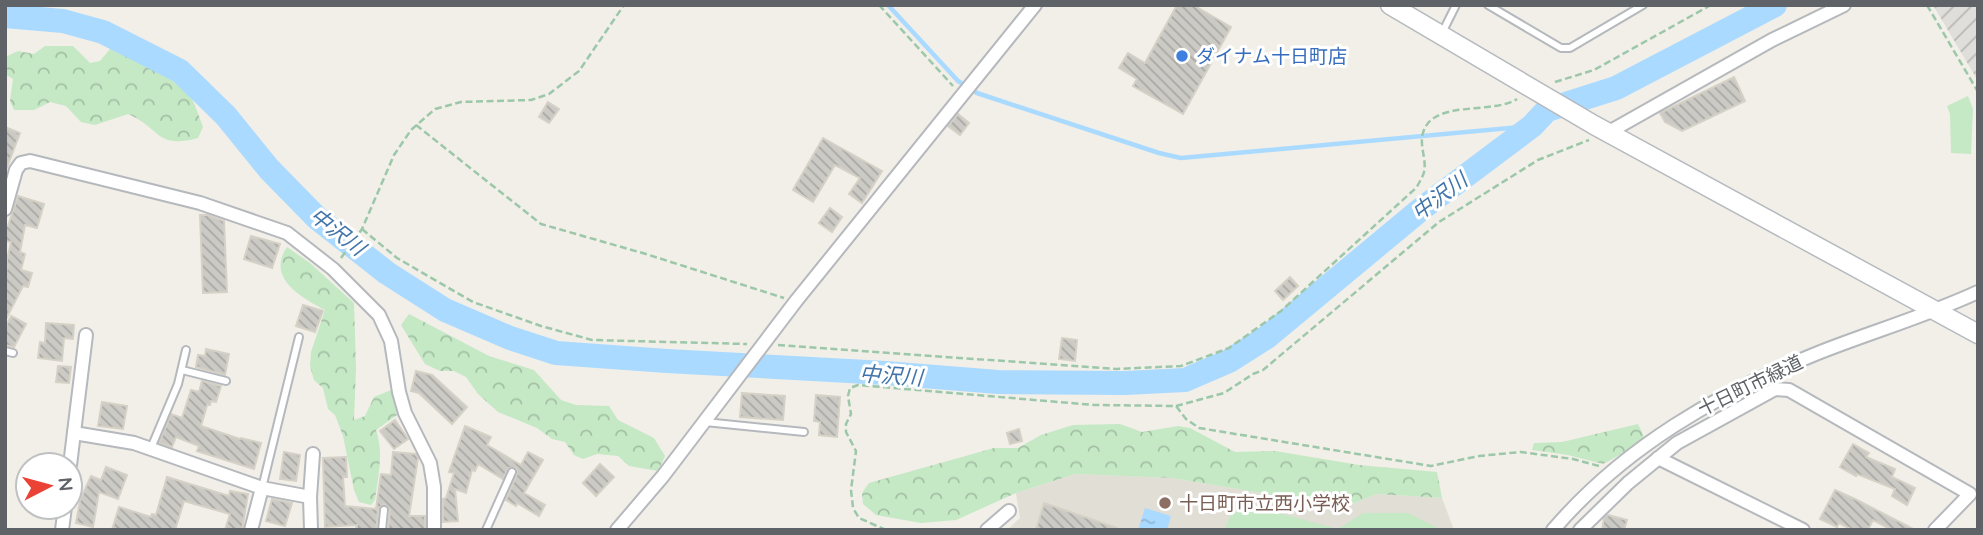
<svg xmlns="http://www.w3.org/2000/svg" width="1983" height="535" font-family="Quicksand,'Noto Sans JP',sans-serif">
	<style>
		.industrial { fill: url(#industrial-furrows) }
		.education { fill: #e1ded6 }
		.grass { fill: #c5e8c5 }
		.forest { fill: url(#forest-crowns) }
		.water { fill: url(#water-ripples) }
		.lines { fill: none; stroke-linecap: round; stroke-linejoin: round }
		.stream { stroke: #aadaff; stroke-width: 4.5 }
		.river { stroke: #aadaff; stroke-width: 24 }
		.building { fill: url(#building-back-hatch); stroke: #d6d1c6; stroke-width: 2 }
		.lane-casing { stroke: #b5b8bc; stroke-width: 10 }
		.street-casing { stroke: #b5b8bc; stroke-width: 16 }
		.secondary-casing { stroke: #b6babf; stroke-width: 21 }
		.path { stroke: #9cc7a9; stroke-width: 2.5; stroke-dasharray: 7 3.5; stroke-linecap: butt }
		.lane { stroke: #fff; stroke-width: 6 }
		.street { stroke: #fff; stroke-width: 12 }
		.secondary { stroke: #fff; stroke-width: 18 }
		.shop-dot { fill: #3f7fe0; stroke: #fff; stroke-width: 2.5 }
		.education-dot { fill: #8d6e63; stroke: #fff; stroke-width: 2.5 }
		.labels { text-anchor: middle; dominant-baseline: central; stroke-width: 6; stroke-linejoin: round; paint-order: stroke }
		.shop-label { font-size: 19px; fill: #366cbe; stroke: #fff; text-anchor: start }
		.street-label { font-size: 19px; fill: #5f6368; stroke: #fff }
		.education-label { font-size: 19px; fill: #785e54; stroke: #fff; text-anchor: start }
		.water-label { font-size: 21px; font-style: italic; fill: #4174aa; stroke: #fff }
	</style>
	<defs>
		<pattern id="industrial-furrows" width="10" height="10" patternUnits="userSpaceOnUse" patternTransform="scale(1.75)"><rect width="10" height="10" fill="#e0deda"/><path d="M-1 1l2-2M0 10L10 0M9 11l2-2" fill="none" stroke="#b9b8b5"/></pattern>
		<pattern id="forest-crowns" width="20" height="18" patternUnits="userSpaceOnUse" patternTransform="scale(1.75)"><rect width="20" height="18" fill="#c5e8c5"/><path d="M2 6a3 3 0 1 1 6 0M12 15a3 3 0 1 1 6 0" fill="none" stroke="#a3c0a4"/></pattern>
		<pattern id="water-ripples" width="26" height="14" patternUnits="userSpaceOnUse" patternTransform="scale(1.75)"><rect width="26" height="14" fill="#aadaff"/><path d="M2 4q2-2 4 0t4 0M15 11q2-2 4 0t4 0" fill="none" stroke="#8eb4d2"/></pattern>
		<pattern id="building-back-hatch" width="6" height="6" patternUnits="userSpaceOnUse" patternTransform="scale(1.75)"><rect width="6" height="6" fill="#cccac5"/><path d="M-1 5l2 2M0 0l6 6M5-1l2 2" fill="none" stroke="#a9a8a4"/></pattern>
	</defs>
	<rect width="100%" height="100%" fill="#f1efe8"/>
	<polygon class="industrial" points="1933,5 1978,5 1978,81"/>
	<polygon class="education" points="1075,474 1172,478 1267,494 1339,509 1377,494 1442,498 1454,530 1007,530 1020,518 1016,493"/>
	<g class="grass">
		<polygon points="1968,96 1973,109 1971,154 1951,153 1950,114 1947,106"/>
		<polygon points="1256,507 1338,529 1363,513 1408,513 1442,530 1224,530 1234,508"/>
	</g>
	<g class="forest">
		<path d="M45,46H73L90,63L100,61L110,49C133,47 178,76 190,96C196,105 199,117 203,127L198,138C155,149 162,129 128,114L95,125L81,122L66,106L50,102L34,110H14L10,101L13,79L5,74V57L18,51L34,54Z"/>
		<path d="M287,247L310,263L354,303L356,368L354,420L365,416L374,397L391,390L397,415L376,430C384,453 378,477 375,500L371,505L359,502L354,490L343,436L335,415L328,409L323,388L314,380L310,366L311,352L325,310C301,297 266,278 287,247Z"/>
		<polygon points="409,314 489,356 534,370 561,400 576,405 609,406 618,420 654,438 665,456 658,471 629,466 618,456 597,454 583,459 574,455 565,442 552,439 537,428 498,412 478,394 466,377 454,371 440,371 425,364 401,325"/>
		<polygon points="1120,424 1142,432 1178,426 1190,428 1235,452 1275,451 1359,465 1437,472 1442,498 1377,494 1339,509 1267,494 1172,478 1075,474 1016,493 956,520 921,523 876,515 863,504 862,493 869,483 994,448 1018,448 1041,435 1073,425"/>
		<polygon points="1638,424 1646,441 1603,464 1568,455 1532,450 1534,443 1562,442"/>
	</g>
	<polygon class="water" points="1145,508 1171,516 1167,530 1138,530"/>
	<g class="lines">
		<polyline class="stream" points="888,5 958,81 977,93 1159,153 1181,158 1532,126"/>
		<polyline class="river" points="5,16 63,21 103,32 180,71 226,116 269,169 317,218 387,273 445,310 510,338 556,353 667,361 885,373 998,382 1125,383 1185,380 1229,361 1267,337 1420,210 1532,126 1547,110 1616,88 1775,5"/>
	</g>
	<g class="building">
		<polygon points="1177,5 1193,5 1231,27 1183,114 1133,86 1137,79 1119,68 1128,53 1145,63"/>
		<polygon points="1734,77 1745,101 1682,131 1665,122 1660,113"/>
		<polygon points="548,102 559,109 549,123 539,117"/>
		<polygon points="958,114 969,123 960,135 948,126"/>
		<polygon points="5,127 20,133 6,170 5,170"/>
		<polygon points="823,138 882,171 862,203 849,194 860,178 835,165 813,202 793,190"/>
		<polygon points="18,196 44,204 37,228 25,225 20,252 25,254 21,270 32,273 28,287 23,286 5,321 5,275 8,265 6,265 11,242 5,241 5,226 8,226"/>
		<polygon points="830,208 842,217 832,232 819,223"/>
		<polygon points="200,215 208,215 224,221 227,292 203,293"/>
		<polygon points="251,236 280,244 272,268 244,259"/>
		<polygon points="1290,277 1298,286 1283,300 1275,291"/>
		<polygon points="303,305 323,311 315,332 296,326"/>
		<polygon points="11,316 26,324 14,347 5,345 5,328"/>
		<polygon points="46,323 74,325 73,339 64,338 62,361 38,358 40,342 45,343"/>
		<polygon points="1062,338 1077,340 1075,361 1059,359"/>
		<polygon points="206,349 229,354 225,375 196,367 198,355 205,356"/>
		<polygon points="58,366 71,367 69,383 56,382"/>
		<polygon points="416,371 432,375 467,407 452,424 419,393 411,391"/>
		<polygon points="202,381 221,386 216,402 211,401 210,405 207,405 201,426 240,439 241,438 261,443 254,469 197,451 199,446 176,437 172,447 159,443 171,414 182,418 191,390 199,392"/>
		<polygon points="742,393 785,396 783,420 740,417"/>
		<polygon points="816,395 840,397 837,437 819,435 820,422 814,421"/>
		<polygon points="102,402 127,406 123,429 98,426"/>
		<polygon points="395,420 408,439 394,449 380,431"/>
		<polygon points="465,426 491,437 487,445 521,465 528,452 543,460 524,493 545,505 539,516 517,503 516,506 506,500 517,474 516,468 508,468 503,479 478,464 475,471 472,470 466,493 455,489 458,521 443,522 443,499 446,498 454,473 449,472"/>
		<polygon points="1019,429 1022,441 1010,444 1007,433"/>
		<polygon points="1853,444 1869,453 1866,457 1895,469 1892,477 1915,488 1907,505 1892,496 1895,489 1857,474 1856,476 1840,467"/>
		<polygon points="284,452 300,455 296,481 280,479"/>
		<polygon points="393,452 416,454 418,458 409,516 425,516 425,530 388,530 390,510 384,504 378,509 376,530 356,530 357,525 325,527 323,458 346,457 347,477 343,477 345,506 376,509 381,474 391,475"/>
		<polygon points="600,464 614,477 596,496 583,483"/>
		<polygon points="106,467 127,475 118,499 99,492 93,527 76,523 80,500 91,476 101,480"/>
		<polygon points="167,477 229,496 230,491 248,494 242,530 225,530 230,514 184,501 175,530 112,530 119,507 151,517 152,514 156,515"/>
		<polygon points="1835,490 1857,500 1915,530 1892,530 1873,520 1868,530 1853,530 1839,523 1837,527 1820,519"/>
		<polygon points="272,499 292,503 285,526 266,521"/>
		<polygon points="1044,503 1117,528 1117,530 1036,530"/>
		<polygon points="1608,515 1627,520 1624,530 1602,530 1604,518"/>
	</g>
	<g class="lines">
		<g class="lane-casing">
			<g id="lane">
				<polyline points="1488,5 1561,48 1570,48 1643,5"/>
				<polyline points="1441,35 1456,5"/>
				<polyline points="5,351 13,353"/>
				<polyline points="182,370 226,381"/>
				<polyline points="705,422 804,432"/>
				<polyline points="151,448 178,384 186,350"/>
				<polyline points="262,488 299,337"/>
				<polyline points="382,530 384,510"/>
				<polyline points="486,530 512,472"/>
			</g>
		</g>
		<g class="street-casing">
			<g id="street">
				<polyline points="1609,132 1772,40 1844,5"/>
				<polyline points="5,209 16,170 21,163 30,161 200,203 287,233 333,269 379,315 391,341 399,392 405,413 430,463 434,487 434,530"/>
				<polyline points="74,433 134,443 262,488 310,497"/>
				<polyline points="1658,458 1803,530"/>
				<polyline points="70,465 86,335"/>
				<polyline points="62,530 65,507"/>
				<polyline points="251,530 262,488"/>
				<polyline points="311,530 310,497 313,454"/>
				<polyline points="617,530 663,476 796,301 1035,5"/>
				<polyline points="987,530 1009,511"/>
				<path d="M1553,530C1624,447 1718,393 1818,353C1871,332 1926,316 1978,292"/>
				<polyline points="1580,530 1628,483 1677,443 1775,389 1789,390 1970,494 1935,530"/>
			</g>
		</g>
		<g class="secondary-casing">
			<polyline id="secondary" points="1390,5 1594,125 1978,334"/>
		</g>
		<g class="path">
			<polyline points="879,5 953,86"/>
			<polyline points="1927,5 1978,92"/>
			<polyline points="1555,82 1594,70 1711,5"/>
			<polyline points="416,125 541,224 646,254 784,298"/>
			<polyline points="362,229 397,258 473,302 541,326 592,340 747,344"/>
			<polyline points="341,258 362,229 394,155 411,130 435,109 461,102 531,100 549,94 579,71 624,5"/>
			<path d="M778,345L1116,369L1181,366L1229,348L1281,311L1417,187C1419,182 1423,177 1424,172C1427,160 1419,145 1423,133C1432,99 1492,115 1517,99"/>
			<polyline points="1176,406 1224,393 1253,374 1263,370 1439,222 1538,160 1589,140"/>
			<polyline points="886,530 859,518 853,508 851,490 856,451 846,432 846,424 851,414 848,396 850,388 858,385 1094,405 1176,406 1186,419 1199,428 1431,466 1479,456 1521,452 1573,459 1599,466"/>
		</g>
		<use href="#lane" class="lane"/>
		<use href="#street" class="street"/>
		<use href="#secondary" class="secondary"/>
	</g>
	<circle class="shop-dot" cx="1182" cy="56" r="7"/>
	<circle class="education-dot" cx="1165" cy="503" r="7"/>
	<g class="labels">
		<g class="shop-label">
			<text x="1196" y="56">ダイナム十日町店</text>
		</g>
		<g class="street-label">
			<text transform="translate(1750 385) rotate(-26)">十日町市緑道</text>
		</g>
		<g class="education-label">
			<text x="1179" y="503">十日町市立西小学校</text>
		</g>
		<g class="water-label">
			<text transform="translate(1439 196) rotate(-37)">中沢川</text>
			<text transform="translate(338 231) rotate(38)">中沢川</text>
			<text transform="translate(891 375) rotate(4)">中沢川</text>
		</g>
	</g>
	<rect width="1983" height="535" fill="none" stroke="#5f6368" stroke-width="14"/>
	<g transform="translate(49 486) rotate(84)"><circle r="33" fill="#ffffff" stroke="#bfc1c3" stroke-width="2"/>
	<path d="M0-5L12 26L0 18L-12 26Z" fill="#ea4335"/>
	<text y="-10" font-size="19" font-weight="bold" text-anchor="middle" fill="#5f6368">N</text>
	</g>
</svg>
